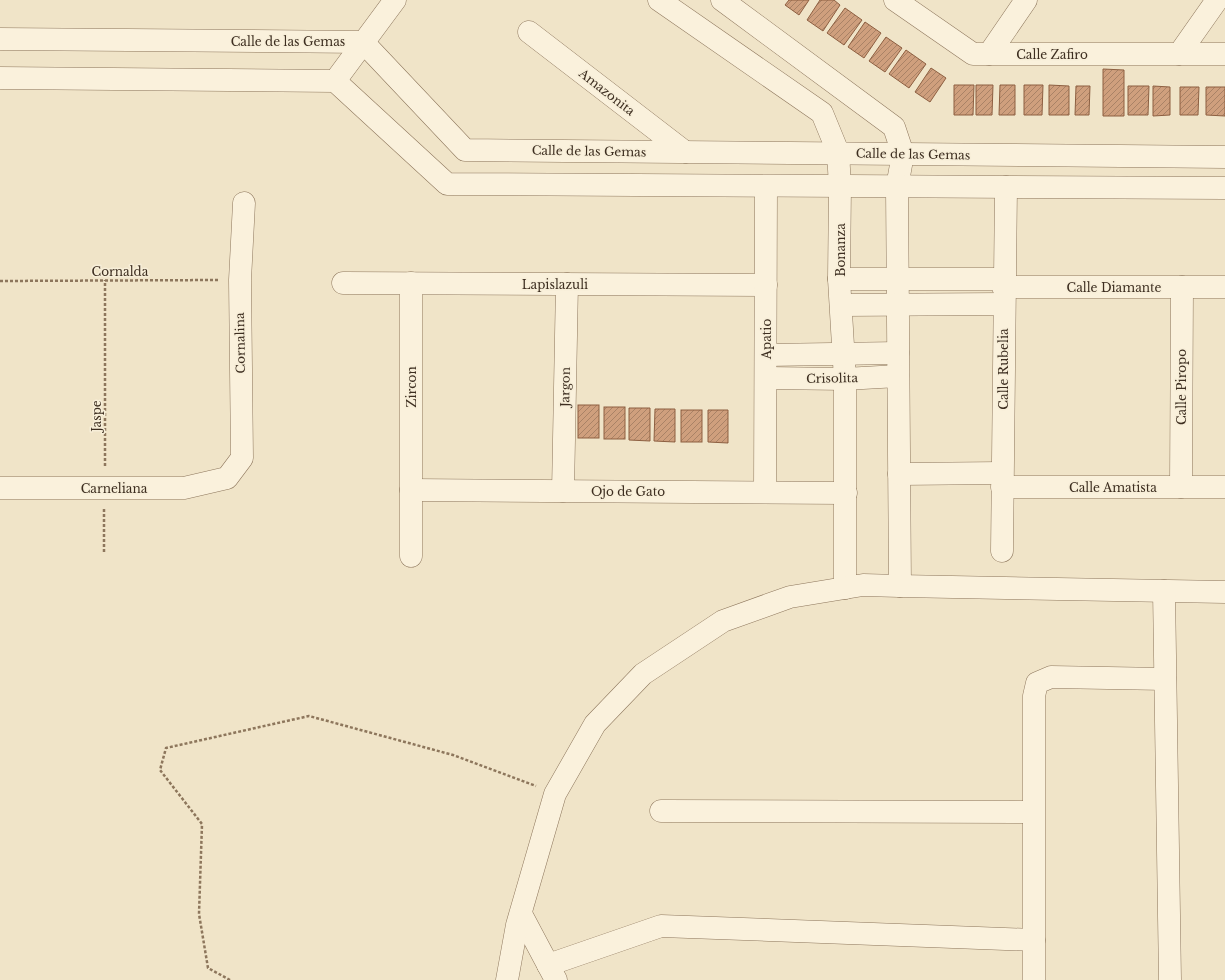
<svg xmlns="http://www.w3.org/2000/svg" width="1225" height="980" font-family="'Libre Baskerville',serif">
	<style>
		.building { fill: url(#building-hatch); stroke: #8d5f41 }
		.lines { fill: none; stroke-linecap: round; stroke-linejoin: round }
		.minor-casing { stroke: #8d765c; stroke-width: 23 }
		.tertiary-casing { stroke: #8d765c; stroke-width: 23 }
		.path { stroke: #8d765c; stroke-width: 2.5; stroke-dasharray: 3 2; stroke-linecap: butt }
		.minor { stroke: #faf1dc; stroke-width: 22 }
		.tertiary { stroke: #faf1dc; stroke-width: 22 }
		.labels { text-anchor: middle; dominant-baseline: central; stroke-width: 3; stroke-linejoin: round; paint-order: stroke }
		.street-label { font-size: 12px; fill: #3d2e20; stroke: #f7eed8 }
	</style>
	<defs>
		<pattern id="building-hatch" width="6" height="6" patternUnits="userSpaceOnUse"><rect width="6" height="6" fill="#cf9f7d"/><path d="M-1 1l2-2M0 6l6-6M5 7l2-2" fill="none" stroke="#a98266"/></pattern>
	</defs>
	<rect width="100%" height="100%" fill="#f0e4c8"/>
	<g class="building">
		<polygon points="789,0 809,0 799,15 785,5"/>
		<polygon points="820,0 834,0 840,5 823,31 807,20"/>
		<polygon points="845,8 862,20 844,45 827,33"/>
		<polygon points="865,22 881,33 864,58 848,47"/>
		<polygon points="886,37 902,48 885,72 869,61"/>
		<polygon points="906,50 926,64 909,88 889,74"/>
		<polygon points="931,68 946,78 930,102 915,92"/>
		<polygon points="1103,69 1124,70 1124,116 1103,116"/>
		<polygon points="954,85 974,85 973,115 954,115"/>
		<polygon points="976,85 993,85 992,115 976,115"/>
		<polygon points="1000,85 1015,85 1015,115 999,115"/>
		<polygon points="1024,85 1043,85 1042,115 1024,115"/>
		<polygon points="1049,85 1069,86 1069,115 1049,115"/>
		<polygon points="1076,86 1090,86 1089,115 1075,115"/>
		<polygon points="1128,86 1149,86 1148,115 1128,115"/>
		<polygon points="1153,86 1170,87 1170,115 1153,116"/>
		<polygon points="1180,87 1199,87 1198,115 1180,115"/>
		<polygon points="1206,87 1225,87 1225,116 1206,115"/>
		<rect x="578" y="405" width="21" height="33"/>
		<rect x="604" y="407" width="21" height="32"/>
		<polygon points="629,408 650,408 650,441 629,440"/>
		<polygon points="655,409 675,409 675,442 654,441"/>
		<rect x="681" y="410" width="21" height="32"/>
		<polygon points="708,410 728,410 728,443 708,442"/>
	</g>
	<g class="lines">
		<g class="minor-casing">
			<g id="minor">
				<polyline points="659,0 822,113 838,152 840,186 839,279 845,379 845,588"/>
				<polyline points="722,0 894,127 903,154 897,187 900,586 1225,592"/>
				<polyline points="895,0 973,54 1225,54"/>
				<polyline points="529,32 685,152"/>
				<polyline points="989,54 1026,0"/>
				<polyline points="1179,54 1217,0"/>
				<polyline points="335,81 395,0"/>
				<polyline points="839,279 1004,279"/>
				<polyline points="343,283 766,285"/>
				<polyline points="411,283 411,556"/>
				<polyline points="1003,287 1225,287"/>
				<polyline points="841,305 1003,304"/>
				<polyline points="766,355 898,353"/>
				<polyline points="766,378 845,379 898,376"/>
				<polyline points="899,474 1002,473"/>
				<polyline points="1002,487 1225,487"/>
				<polyline points="1181,487 1182,287"/>
				<polyline points="0,488 184,488 227,478 242,458 240,280 244,203"/>
				<polyline points="411,490 846,493"/>
				<polyline points="563,491 567,284"/>
				<polyline points="765,492 766,186"/>
				<polyline points="1002,551 1006,187"/>
				<polyline points="1164,591 1170,980"/>
				<polyline points="661,811 1033,812"/>
				<polyline points="521,914 556,980"/>
				<polyline points="548,965 661,926 1034,940"/>
				<polyline points="1034,980 1034,696 1037,683 1051,677 1165,679"/>
			</g>
		</g>
		<g class="tertiary-casing">
			<g id="tertiary">
				<polyline points="0,39 363,42 465,150 1225,157"/>
				<polyline points="0,78 335,81 447,184 1225,188"/>
				<polyline points="507,980 517,925 555,794 595,724 643,674 723,621 790,597 863,585 900,586"/>
			</g>
		</g>
		<g class="path">
			<polyline points="0,281 219,280"/>
			<polyline points="105,466 105,280"/>
			<polyline points="104,552 104,509"/>
			<polyline points="230,980 208,968 199,914 202,824 160,770 166,748 309,716 453,755 536,786"/>
		</g>
		<use href="#minor" class="minor"/>
		<use href="#tertiary" class="tertiary"/>
	</g>
	<g class="labels">
		<g class="street-label">
			<text x="288" y="41">Calle de las Gemas</text>
			<text x="1052" y="54">Calle Zafiro</text>
			<text transform="translate(607 92) rotate(38)">Amazonita</text>
			<text transform="translate(589 151) rotate(1)">Calle de las Gemas</text>
			<text transform="translate(913 154) rotate(1)">Calle de las Gemas</text>
			<text transform="translate(840 250) rotate(-90)">Bonanza</text>
			<text x="120" y="271">Cornalda</text>
			<text x="555" y="284">Lapislazuli</text>
			<text x="1114" y="287">Calle Diamante</text>
			<text transform="translate(766 339) rotate(-90)">Apatio</text>
			<text transform="translate(240 343) rotate(-91)">Cornalina</text>
			<text transform="translate(1003 369) rotate(-90)">Calle Rubelia</text>
			<text transform="translate(832 378) rotate(-1)">Crisolita</text>
			<text transform="translate(411 387) rotate(-90)">Zircon</text>
			<text transform="translate(565 387) rotate(-89)">Jargon</text>
			<text transform="translate(1181 387) rotate(-90)">Calle Piropo</text>
			<text transform="translate(96 416) rotate(-90)">Jaspe</text>
			<text x="1113" y="487">Calle Amatista</text>
			<text x="114" y="488">Carneliana</text>
			<text x="628" y="491">Ojo de Gato</text>
		</g>
	</g>
</svg>
